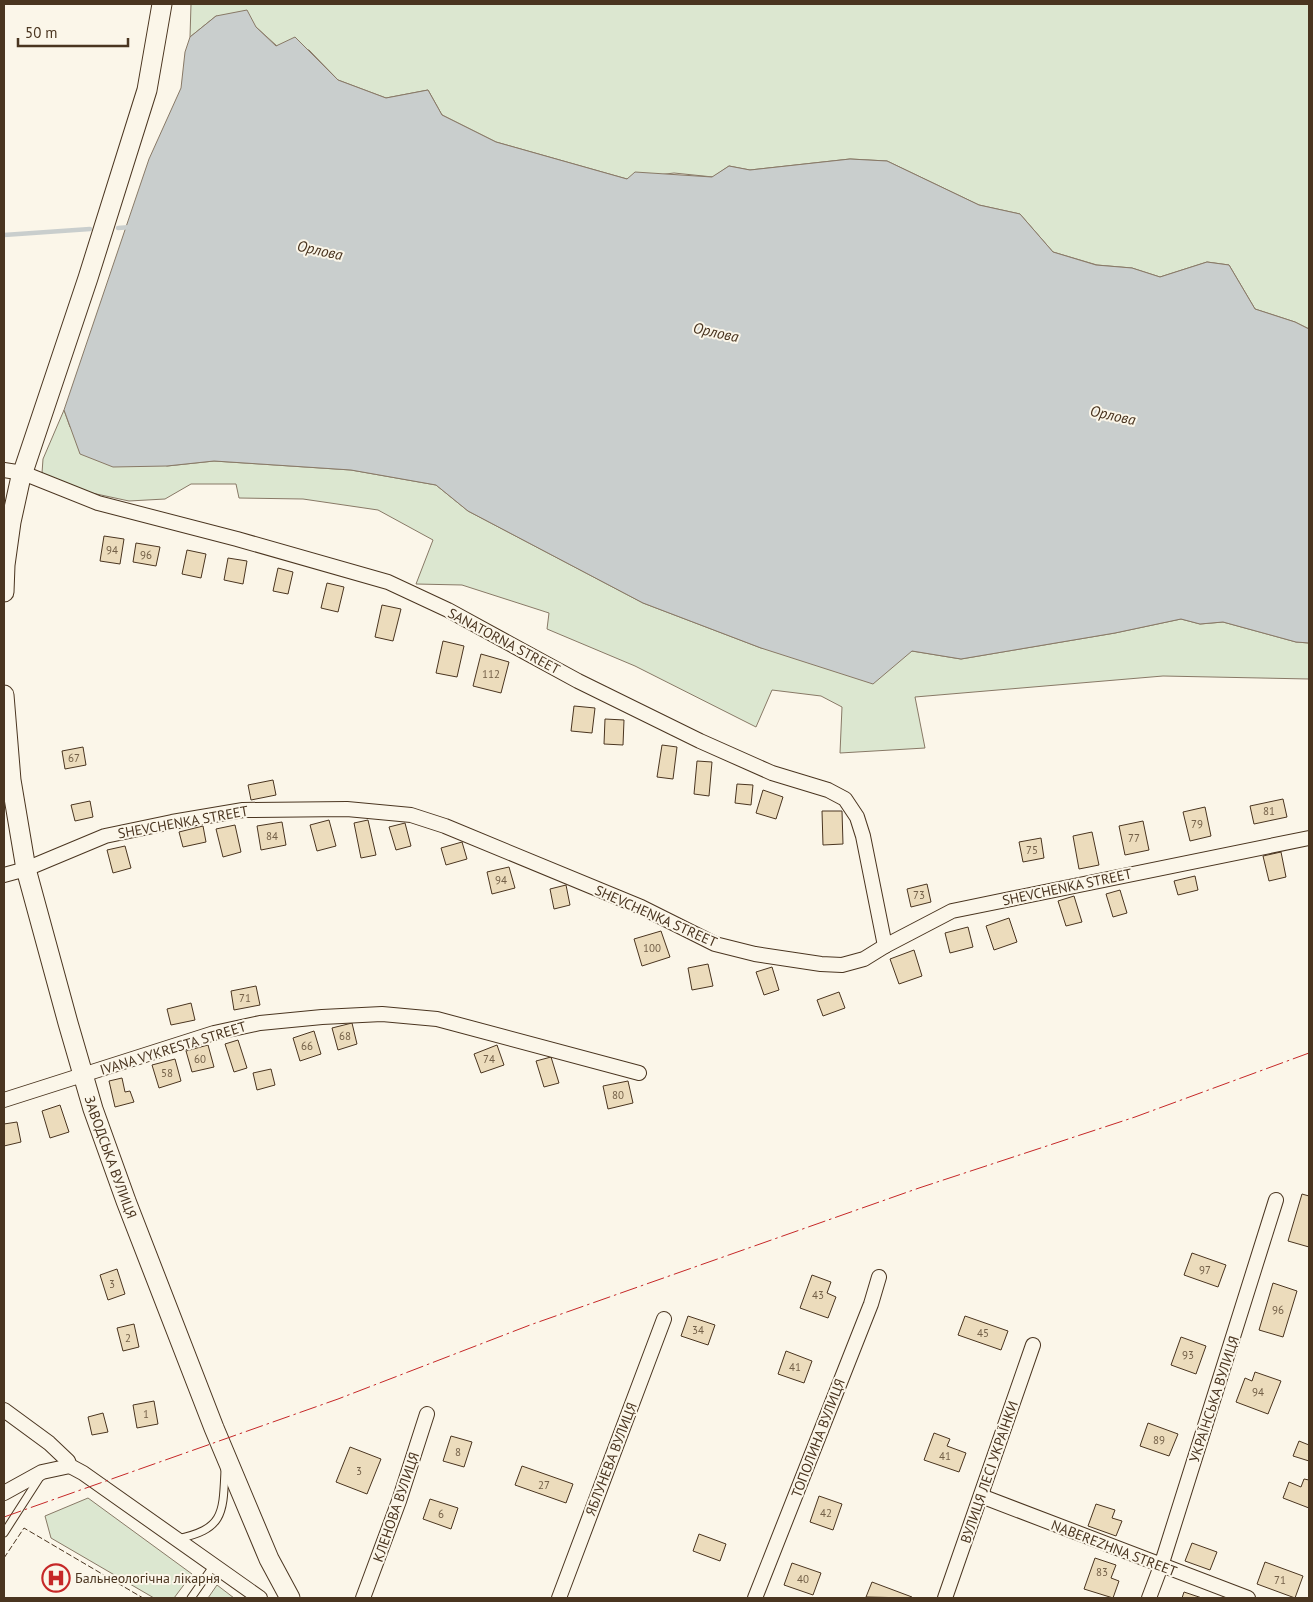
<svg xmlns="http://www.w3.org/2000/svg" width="1313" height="1602" font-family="'PT Sans',sans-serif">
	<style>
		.green { fill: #dce7d0; stroke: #887966 }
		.water { fill: #c9cecd; stroke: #887966 }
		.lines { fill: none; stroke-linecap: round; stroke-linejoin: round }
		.stream { stroke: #c9cecd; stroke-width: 4.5 }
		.building { fill: #ecdcbc; stroke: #4a3520 }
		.lane-casing { stroke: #4a3520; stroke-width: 9 }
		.street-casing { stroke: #4a3520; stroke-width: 16 }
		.secondary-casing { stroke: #4a3520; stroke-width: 21 }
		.lane { stroke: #fbf6e9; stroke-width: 7 }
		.street { stroke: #fbf6e9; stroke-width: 14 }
		.secondary { stroke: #fbf6e9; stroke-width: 19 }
		.fence { stroke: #4a3520; stroke-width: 1; stroke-dasharray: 6 2.5; stroke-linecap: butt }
		.power { stroke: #c62828; stroke-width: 1; stroke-dasharray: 18 4 2.5 4; stroke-linecap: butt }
		.labels { text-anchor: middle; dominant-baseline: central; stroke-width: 4; stroke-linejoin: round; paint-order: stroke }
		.number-label { font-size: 11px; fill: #725f47 }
		.street-label { font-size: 14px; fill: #4a3520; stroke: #fbf6e9 }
		.poi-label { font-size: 14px; fill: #4a3520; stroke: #fbf6e9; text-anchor: start }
		.water-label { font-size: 15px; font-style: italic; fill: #4a3520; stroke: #fbf6e9 }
	</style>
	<rect width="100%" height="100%" fill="#fbf6e9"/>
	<g class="green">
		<polygon points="191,4 1309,4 1309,329 1295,322 1255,309 1229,265 1207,262 1160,277 1132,268 1097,265 1053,252 1020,214 979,205 887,161 850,159 750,170 729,166 713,177 674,173 627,179 496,142 442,115 428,90 386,98 338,80 309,50 277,46 256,27 216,16 190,37"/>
		<polygon points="64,410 70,427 167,466 214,461 351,470 436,485 468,511 643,603 761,648 912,651 961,659 1115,633 1181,619 1200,624 1223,622 1296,642 1309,643 1309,679 1163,676 915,697 925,748 840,753 842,707 821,696 772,690 756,727 635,666 547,629 549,613 462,585 416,584 433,540 378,510 303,499 239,498 236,484 191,484 165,499 129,501 59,486 42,473 43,459"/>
		<polygon points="88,1498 192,1574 174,1598 154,1598 51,1538 45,1516"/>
		<polygon points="217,1585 234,1598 208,1598"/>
	</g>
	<polygon class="water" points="247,10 256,27 276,46 295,37 338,80 386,98 428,90 442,115 496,142 627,179 635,172 712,177 729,166 750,170 850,159 887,161 979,205 1020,214 1053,252 1096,265 1132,268 1160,277 1207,262 1229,265 1255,309 1295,322 1309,329 1309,643 1296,642 1223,622 1200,624 1181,619 1115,633 961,659 912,651 873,684 761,648 643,603 468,511 436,485 351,470 214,461 167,466 113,467 80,454 64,410 149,159 181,88 185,52 190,37 216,16"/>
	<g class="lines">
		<g class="stream">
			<polyline points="118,228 131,227"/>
			<polyline points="4,235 90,229"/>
		</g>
	</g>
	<g class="building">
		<polygon points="104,536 124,539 120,564 100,561"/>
		<polygon points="136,543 160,547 156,566 133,562"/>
		<polygon points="187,550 206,554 201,578 182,574"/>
		<polygon points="228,558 247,561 243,584 224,580"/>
		<polygon points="278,568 293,572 288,594 273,591"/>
		<polygon points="327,583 344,587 338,612 321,608"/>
		<polygon points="382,605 401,609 393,641 375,637"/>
		<polygon points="443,641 464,646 457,677 436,673"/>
		<polygon points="481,654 509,662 501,693 473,686"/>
		<polygon points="574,706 595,708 592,733 571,731"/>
		<polygon points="605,719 624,720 623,745 604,744"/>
		<polygon points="662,745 677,747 673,779 657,777"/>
		<polygon points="83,747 86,765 65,769 62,751"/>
		<polygon points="697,761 712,762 709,796 694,794"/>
		<polygon points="273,780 276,795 251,800 248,785"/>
		<polygon points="737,784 753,785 751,805 735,803"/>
		<polygon points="763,790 783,797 776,819 756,813"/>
		<polygon points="1283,799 1287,817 1254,824 1250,806"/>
		<polygon points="90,801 93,817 75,821 71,805"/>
		<polygon points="1205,807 1211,836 1190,841 1183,812"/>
		<polygon points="822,811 842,811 843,844 823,845"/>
		<polygon points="329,820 336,846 317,851 310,825"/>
		<polygon points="368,820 376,855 361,858 354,823"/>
		<polygon points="1143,821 1149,850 1125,855 1119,826"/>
		<polygon points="282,822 286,845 261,850 257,826"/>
		<polygon points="405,823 411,846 396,850 389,827"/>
		<polygon points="235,825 241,852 223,857 216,829"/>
		<polygon points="203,826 206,842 183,847 179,832"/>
		<polygon points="1092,832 1099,865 1079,869 1073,836"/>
		<polygon points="1041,838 1044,858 1023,862 1019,842"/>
		<polygon points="462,842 467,859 446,865 441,848"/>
		<polygon points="125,846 131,868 113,873 107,850"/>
		<polygon points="1281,852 1286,877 1269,881 1263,856"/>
		<polygon points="509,867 515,888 492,894 487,872"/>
		<polygon points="1195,876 1198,890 1178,895 1174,881"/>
		<polygon points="927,884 931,902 911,907 907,889"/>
		<polygon points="566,885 570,905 554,909 550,889"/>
		<polygon points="1120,890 1127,913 1113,917 1106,894"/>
		<polygon points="1074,896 1082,922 1066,926 1058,901"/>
		<polygon points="1009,918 1017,942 994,950 986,926"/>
		<polygon points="968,927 973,947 950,953 945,933"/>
		<polygon points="661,931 670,957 642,966 634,939"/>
		<polygon points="914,950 922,976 899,984 890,959"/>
		<polygon points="708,964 713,986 692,990 688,968"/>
		<polygon points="772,967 779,990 764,995 756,972"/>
		<polygon points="256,986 260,1005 234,1010 231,991"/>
		<polygon points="839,992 845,1008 823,1016 817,1000"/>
		<polygon points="191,1003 195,1020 171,1025 167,1009"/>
		<polygon points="352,1023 357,1044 338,1050 332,1028"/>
		<polygon points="314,1031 321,1054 300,1061 293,1038"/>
		<polygon points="238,1040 247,1068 234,1072 225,1044"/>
		<polygon points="208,1045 214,1067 192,1072 186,1051"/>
		<polygon points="497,1045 504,1065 481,1073 474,1054"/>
		<polygon points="551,1057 559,1083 544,1087 536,1061"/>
		<polygon points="175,1059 181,1081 159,1088 152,1065"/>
		<polygon points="271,1069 275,1085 257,1090 253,1073"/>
		<polygon points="122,1078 125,1092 130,1091 134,1102 115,1107 109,1081"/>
		<polygon points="628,1081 633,1103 608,1109 603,1086"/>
		<polygon points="60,1105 69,1132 50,1138 42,1111"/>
		<polygon points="17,1122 21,1142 4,1146 4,1124"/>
		<polygon points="1302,1194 1309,1196 1309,1247 1288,1241"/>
		<polygon points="1192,1253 1226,1265 1218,1287 1184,1275"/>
		<polygon points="117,1269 125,1294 108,1300 100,1275"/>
		<polygon points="812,1275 831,1282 827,1293 836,1297 828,1318 800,1308"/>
		<polygon points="1273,1283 1297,1291 1283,1337 1259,1330"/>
		<polygon points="688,1316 715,1325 708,1345 681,1336"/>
		<polygon points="965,1316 1008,1331 1001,1350 958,1335"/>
		<polygon points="134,1324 139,1347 123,1351 117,1328"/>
		<polygon points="1181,1337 1206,1346 1196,1374 1171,1365"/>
		<polygon points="786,1351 812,1361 804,1383 778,1374"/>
		<polygon points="1255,1372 1281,1381 1268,1414 1236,1402 1245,1378 1252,1381"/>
		<polygon points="154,1401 158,1424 137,1428 133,1405"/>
		<polygon points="103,1413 108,1432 92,1435 88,1417"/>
		<polygon points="1148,1423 1178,1434 1169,1456 1140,1446"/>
		<polygon points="934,1433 950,1439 947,1446 966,1453 959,1472 924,1460"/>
		<polygon points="451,1436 472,1442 464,1467 443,1461"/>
		<polygon points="1299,1441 1309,1445 1309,1461 1293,1456"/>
		<polygon points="350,1447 381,1459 367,1494 336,1482"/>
		<polygon points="522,1466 573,1484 566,1503 515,1485"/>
		<polygon points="1304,1479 1309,1480 1309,1508 1283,1498 1289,1482 1301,1487"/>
		<polygon points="819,1496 842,1504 833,1530 810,1522"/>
		<polygon points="430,1499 458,1508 451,1529 423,1519"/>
		<polygon points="1096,1504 1115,1510 1112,1518 1122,1521 1116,1536 1088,1526"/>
		<polygon points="699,1534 726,1544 720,1561 693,1551"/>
		<polygon points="1192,1543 1217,1552 1210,1570 1185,1561"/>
		<polygon points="1095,1558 1116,1565 1111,1578 1119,1581 1113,1598 1084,1589"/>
		<polygon points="1265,1562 1303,1576 1295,1598 1257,1584"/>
		<polygon points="792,1563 821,1573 813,1595 784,1585"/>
		<polygon points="872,1582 912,1597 911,1598 866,1597"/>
		<polygon points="1184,1592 1202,1598 1182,1598"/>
	</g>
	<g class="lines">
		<g class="lane-casing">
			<g id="lane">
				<polyline points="4,1533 40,1477"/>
				<path d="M177,1539C224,1529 223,1514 225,1470"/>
				<polyline points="191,1598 214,1565"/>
			</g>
		</g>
		<g class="street-casing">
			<g id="street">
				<polyline points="4,470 23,473 98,503 237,539 388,582 448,610 578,681 700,741 772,773 828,790 845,799 857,817 863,836 885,946"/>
				<polyline points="4,875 26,869 105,836 172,822 243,810 347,809 411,815 445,826 641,907 715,944 755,954 821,964 842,965 864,959 885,946 952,911 1309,838"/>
				<polyline points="4,1100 214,1033 260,1023 322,1017 382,1014 437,1019 639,1073"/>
				<polyline points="4,1410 49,1443 68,1461 70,1466 83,1473 260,1598"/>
				<polyline points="4,1493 42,1472 70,1466"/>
				<polyline points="981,1496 1248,1598"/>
				<polyline points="363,1598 399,1501 427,1414"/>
				<polyline points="559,1598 664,1319"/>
				<polyline points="755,1598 871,1304 879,1277"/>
				<polyline points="945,1598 1033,1345"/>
				<polyline points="1149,1598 1161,1566 1276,1200"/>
			</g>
		</g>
		<g class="secondary-casing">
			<g id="secondary">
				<polyline points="4,592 5,565 11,522 20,481 88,278 147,90 162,4"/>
				<path id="s1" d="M4,695L11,780L26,869L68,1023L93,1109L126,1201L214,1428L269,1559L290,1598"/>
			</g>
		</g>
		<use href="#lane" class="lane"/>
		<use href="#street" class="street"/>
		<use href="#secondary" class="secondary"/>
		<polyline class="fence" points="4,1558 24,1528 143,1598"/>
		<polyline class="power" points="4,1517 338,1399 530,1325 919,1188 1135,1117 1309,1053"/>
	</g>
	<defs>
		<g id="hospital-ring" transform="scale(1.4375)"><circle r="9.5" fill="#fbf6e9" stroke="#c62828" stroke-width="1.5"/><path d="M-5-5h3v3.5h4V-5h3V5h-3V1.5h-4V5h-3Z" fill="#c62828"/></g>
	</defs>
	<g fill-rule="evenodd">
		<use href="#hospital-ring" x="56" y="1578"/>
	</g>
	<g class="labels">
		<g class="number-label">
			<text x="112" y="550">94</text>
			<text x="146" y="555">96</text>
			<text x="491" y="674">112</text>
			<text x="74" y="758">67</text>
			<text x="1269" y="811">81</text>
			<text x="1197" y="824">79</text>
			<text x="272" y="836">84</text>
			<text x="1134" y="838">77</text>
			<text x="1032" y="850">75</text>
			<text x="501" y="880">94</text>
			<text x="919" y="895">73</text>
			<text x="652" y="948">100</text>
			<text x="245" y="998">71</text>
			<text x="345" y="1036">68</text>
			<text x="307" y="1046">66</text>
			<text x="200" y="1059">60</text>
			<text x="489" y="1059">74</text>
			<text x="167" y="1073">58</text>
			<text x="618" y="1095">80</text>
			<text x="1205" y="1270">97</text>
			<text x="112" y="1284">3</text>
			<text x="818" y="1295">43</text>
			<text x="1278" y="1310">96</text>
			<text x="698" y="1330">34</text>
			<text x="983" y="1333">45</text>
			<text x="128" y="1338">2</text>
			<text x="1188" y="1355">93</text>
			<text x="795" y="1367">41</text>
			<text x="1258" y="1392">94</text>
			<text x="146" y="1414">1</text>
			<text x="1159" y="1440">89</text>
			<text x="458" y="1452">8</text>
			<text x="945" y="1456">41</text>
			<text x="359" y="1471">3</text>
			<text x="544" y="1485">27</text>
			<text x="826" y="1513">42</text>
			<text x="441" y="1514">6</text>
			<text x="1102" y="1572">83</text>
			<text x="803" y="1579">40</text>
			<text x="1280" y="1580">71</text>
		</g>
		<g class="street-label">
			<text transform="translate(504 641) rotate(28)">SANATORNA STREET</text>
			<text transform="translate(183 822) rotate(-10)">SHEVCHENKA STREET</text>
			<text transform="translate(1067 887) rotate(-12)">SHEVCHENKA STREET</text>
			<text transform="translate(656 916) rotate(24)">SHEVCHENKA STREET</text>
			<text transform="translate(173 1048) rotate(-17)">IVANA VYKRESTA STREET</text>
			<text stroke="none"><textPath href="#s1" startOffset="476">ЗАВОДСЬКА ВУЛИЦЯ</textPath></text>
			<text transform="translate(1214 1399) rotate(-72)">УКРАЇНСЬКА ВУЛИЦЯ</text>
			<text transform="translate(818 1438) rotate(-69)">ТОПОЛИНА ВУЛИЦЯ</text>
			<text transform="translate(611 1459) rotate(-69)">ЯБЛУНЕВА ВУЛИЦЯ</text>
			<text transform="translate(989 1472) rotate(-71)">ВУЛИЦЯ ЛЕСІ УКРАЇНКИ</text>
			<text transform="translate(396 1507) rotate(-71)">КЛЕНОВА ВУЛИЦЯ</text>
			<text transform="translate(1114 1548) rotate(21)">NABEREZHNA STREET</text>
		</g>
		<g class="poi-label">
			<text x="75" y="1578">Бальнеологічна лікарня</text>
		</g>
		<g class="water-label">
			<text transform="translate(320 250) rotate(12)">Орлова</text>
			<text transform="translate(716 332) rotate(12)">Орлова</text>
			<text transform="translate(1113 415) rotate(12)">Орлова</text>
		</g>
	</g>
	<rect width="1313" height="1602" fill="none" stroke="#4a3520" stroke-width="10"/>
	<path d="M18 38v8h110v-8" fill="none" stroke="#4a3520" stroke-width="2.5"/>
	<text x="25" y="38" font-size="15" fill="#4a3520" stroke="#fbf6e9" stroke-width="4" paint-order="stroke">50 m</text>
</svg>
